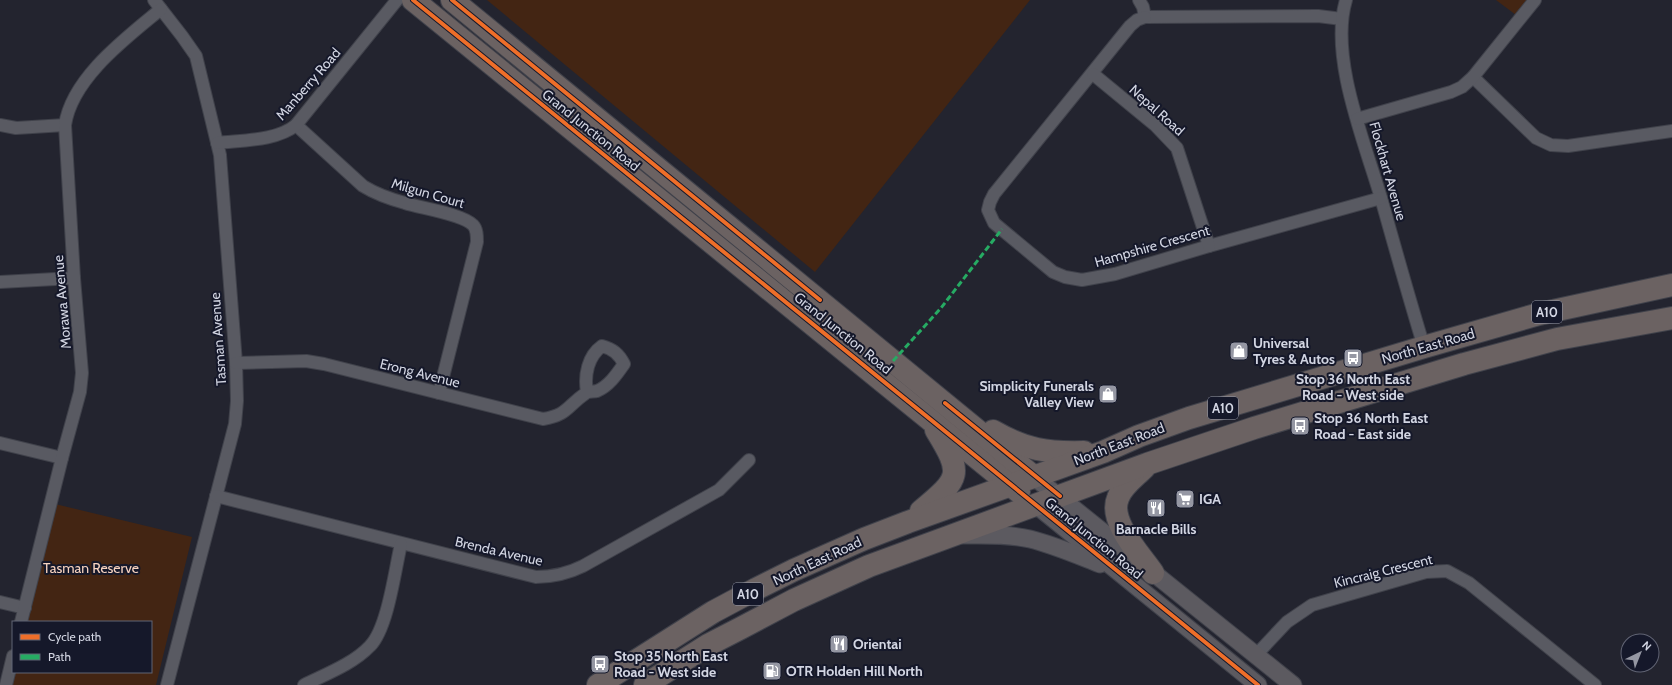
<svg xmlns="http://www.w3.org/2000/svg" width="1672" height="685" font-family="Cabin,sans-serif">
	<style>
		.green { fill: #432513 }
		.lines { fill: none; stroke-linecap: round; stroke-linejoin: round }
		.street-casing { stroke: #40424b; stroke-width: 14 }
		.secondary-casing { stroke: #40424b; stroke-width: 19 }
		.highway-casing { stroke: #40424b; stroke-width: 24 }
		.street { stroke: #595a62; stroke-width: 12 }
		.secondary { stroke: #5c5a60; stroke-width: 17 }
		.highway { stroke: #6b6262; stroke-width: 22 }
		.quiet { stroke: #26ab63; stroke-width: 3; stroke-dasharray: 6 3; stroke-linecap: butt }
		.cycleway-casing { stroke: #15182a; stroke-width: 6 }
		.cycleway { stroke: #ee6e29; stroke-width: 4 }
		.labels { text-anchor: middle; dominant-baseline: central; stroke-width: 4; stroke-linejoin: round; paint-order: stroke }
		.shield { fill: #15182a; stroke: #999cab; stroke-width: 1 }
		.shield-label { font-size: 13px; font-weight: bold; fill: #d2d5e2 }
		.street-label { font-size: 14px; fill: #d2d5e2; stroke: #15182a }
		.poi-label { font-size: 14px; font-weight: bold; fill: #d2d5e2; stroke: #15182a; text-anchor: start }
		.park-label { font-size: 14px; fill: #f8d3bf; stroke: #15182a }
	</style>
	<rect width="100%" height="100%" fill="#23242f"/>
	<g class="green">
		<polygon points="487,0 1030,0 815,272"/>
		<polygon points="1496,0 1535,0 1520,18"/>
		<polygon points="51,503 192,537 156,685 7,685 13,672 151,672 151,622 22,622"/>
	</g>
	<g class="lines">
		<g class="street-casing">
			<g id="street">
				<polyline points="154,0 182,36 196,56 220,155 236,363 237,401 235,424 167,685"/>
				<polyline points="1139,0 1143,7 1145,17 1318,16 1342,19"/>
				<path d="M1346,0C1329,57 1365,143 1381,198C1395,248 1409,298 1424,347"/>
				<polyline points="1145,17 1137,20 1130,26 994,194 990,202 988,210 994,223 1053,272 1065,277 1082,280 1115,274 1209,246 1381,198"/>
				<polyline points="1093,74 1155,125 1177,148 1209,246"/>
				<polyline points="1473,77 1536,138 1551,145 1568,146 1672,131"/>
				<polyline points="1357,119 1451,92 1462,87 1473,77 1535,0"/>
				<polyline points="0,125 16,128 65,125"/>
				<path d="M296,125L363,186C376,194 390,199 405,203C420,208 463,214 473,225C477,229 477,236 477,242L439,393"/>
				<path d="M217,143C242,140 277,141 296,125L397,0"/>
				<polyline points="0,282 74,278"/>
				<path d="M236,363L306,361L324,364L543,419C568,415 567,406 586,393C589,391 594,392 597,391C609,386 617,374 624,364C619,354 613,349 602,346C588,356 584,375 587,392"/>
				<polyline points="0,443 62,458"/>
				<path d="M216,496L536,577C553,577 567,574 583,566L719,490L749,460"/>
				<polyline points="0,602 25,608"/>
				<path d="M21,622L62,458L80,392L82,373L74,278L65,125C72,78 126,38 161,9"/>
				<polyline points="1256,655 1287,622 1312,605 1426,572 1447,571 1469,583 1595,685"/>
				<polyline points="6,685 13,656"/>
				<path d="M304,685C326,674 353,664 370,646C388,628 395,569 401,544"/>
			</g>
		</g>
		<g class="secondary-casing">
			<g id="secondary">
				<polyline points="1033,476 1293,685"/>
				<polyline points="1035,504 1258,685"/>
				<path d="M963,535C985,535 1008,534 1030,539C1054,545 1077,555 1100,564"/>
			</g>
		</g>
		<g class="highway-casing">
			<g id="highway">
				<polyline points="413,0 1019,492"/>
				<polyline points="452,0 1033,476"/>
				<path d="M993,431C1026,450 1047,453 1084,452"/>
				<path d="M1144,468C1135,477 1122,486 1118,498C1108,521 1140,554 1153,573"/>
				<path d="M921,511C961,478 963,474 936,430"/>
				<polyline points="598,685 713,612 756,589 794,570 864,539 908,522 1103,452 1139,436 1189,418 1424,347 1539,314 1672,285"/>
				<polyline points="645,685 708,645 741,628 794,600 869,566 1147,464 1254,428 1464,364 1557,339 1672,318"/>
			</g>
		</g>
		<use href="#street" class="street"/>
		<use href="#secondary" class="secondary"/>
		<use href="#highway" class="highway"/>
		<polyline class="quiet" points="893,361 941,308 1002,229"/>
		<g class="cycleway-casing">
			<g id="cycleway">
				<polyline points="413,0 1258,685"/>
				<polyline points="452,0 820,300"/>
				<polyline points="945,403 1060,496"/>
			</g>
		</g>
		<use href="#cycleway" class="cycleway"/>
	</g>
	<defs>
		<g id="shop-square" transform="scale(1)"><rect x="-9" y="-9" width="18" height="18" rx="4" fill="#9597a3" stroke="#15182a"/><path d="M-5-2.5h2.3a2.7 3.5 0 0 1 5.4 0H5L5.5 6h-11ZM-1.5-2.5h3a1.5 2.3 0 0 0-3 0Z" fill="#fff"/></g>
		<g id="bus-square" transform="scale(1)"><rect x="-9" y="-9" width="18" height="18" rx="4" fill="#9597a3" stroke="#15182a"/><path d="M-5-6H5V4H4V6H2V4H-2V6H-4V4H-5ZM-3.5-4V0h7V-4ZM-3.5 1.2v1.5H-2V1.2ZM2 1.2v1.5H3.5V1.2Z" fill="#fff"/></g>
		<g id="supermarket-square" transform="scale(1)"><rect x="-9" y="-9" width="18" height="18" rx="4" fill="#9597a3" stroke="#15182a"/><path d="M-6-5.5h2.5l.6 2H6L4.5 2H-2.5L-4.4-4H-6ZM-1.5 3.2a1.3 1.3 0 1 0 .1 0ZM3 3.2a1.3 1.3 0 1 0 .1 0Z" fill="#fff"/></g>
		<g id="restaurant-square" transform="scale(1)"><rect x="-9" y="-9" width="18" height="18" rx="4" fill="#9597a3" stroke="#15182a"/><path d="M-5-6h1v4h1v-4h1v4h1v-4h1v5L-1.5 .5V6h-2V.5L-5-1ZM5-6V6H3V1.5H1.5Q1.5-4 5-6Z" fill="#fff"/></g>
		<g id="fuel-square" transform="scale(1)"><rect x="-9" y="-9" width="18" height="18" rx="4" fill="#9597a3" stroke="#15182a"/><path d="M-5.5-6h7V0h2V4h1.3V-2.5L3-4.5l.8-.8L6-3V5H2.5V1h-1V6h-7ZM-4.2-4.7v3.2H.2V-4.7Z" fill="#fff"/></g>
	</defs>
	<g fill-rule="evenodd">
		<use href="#shop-square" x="1239" y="351"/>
		<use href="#bus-square" x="1353" y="358"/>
		<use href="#shop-square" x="1108" y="394"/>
		<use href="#bus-square" x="1300" y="426"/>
		<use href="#supermarket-square" x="1185" y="499"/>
		<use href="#restaurant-square" x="1156" y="508"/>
		<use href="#restaurant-square" x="839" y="644"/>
		<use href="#bus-square" x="600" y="664"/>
		<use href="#fuel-square" x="772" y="671"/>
	</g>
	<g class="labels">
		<g class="shield">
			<rect x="1532" y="301" width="30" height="22" rx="3"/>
			<rect x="1208" y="397" width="30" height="22" rx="3"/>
			<rect x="733" y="583" width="30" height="22" rx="3"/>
		</g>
		<g class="shield-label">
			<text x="1547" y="312">A10</text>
			<text x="1223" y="408">A10</text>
			<text x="748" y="594">A10</text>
		</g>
		<g class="street-label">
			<text transform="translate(308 84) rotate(-49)">Manberry Road</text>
			<text transform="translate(1157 110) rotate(42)">Nepal Road</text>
			<text transform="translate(591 130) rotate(39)">Grand Junction Road</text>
			<text transform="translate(1388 171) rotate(74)">Flockhart Avenue</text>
			<text transform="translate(428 193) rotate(16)">Milgun Court</text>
			<text transform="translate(1152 246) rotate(-16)">Hampshire Crescent</text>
			<text transform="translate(62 302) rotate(-95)">Morawa Avenue</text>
			<text transform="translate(843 333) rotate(39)">Grand Junction Road</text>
			<text transform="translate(218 339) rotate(-94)">Tasman Avenue</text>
			<text transform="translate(1428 346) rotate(-16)">North East Road</text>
			<text transform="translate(420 373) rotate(14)">Erong Avenue</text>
			<text transform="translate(1119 444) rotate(-21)">North East Road</text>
			<text transform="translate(1094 538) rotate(39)">Grand Junction Road</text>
			<text transform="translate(499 551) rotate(13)">Brenda Avenue</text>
			<text transform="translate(817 561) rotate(-25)">North East Road</text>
			<text transform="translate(1383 571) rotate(-14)">Kincraig Crescent</text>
		</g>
		<g class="poi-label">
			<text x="1253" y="343">Universal<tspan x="1253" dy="16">Tyres &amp; Autos</tspan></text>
			<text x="1353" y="379" text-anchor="middle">Stop 36 North East<tspan x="1353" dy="16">Road - West side</tspan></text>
			<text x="1094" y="386" text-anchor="end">Simplicity Funerals<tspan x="1094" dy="16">Valley View</tspan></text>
			<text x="1314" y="418">Stop 36 North East<tspan x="1314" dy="16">Road - East side</tspan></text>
			<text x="1199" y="499">IGA</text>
			<text x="1156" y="529" text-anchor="middle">Barnacle Bills</text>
			<text x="853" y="644">Orientai</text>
			<text x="614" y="656">Stop 35 North East<tspan x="614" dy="16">Road - West side</tspan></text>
			<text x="786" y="671">OTR Holden Hill North</text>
		</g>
		<g class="park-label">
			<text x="91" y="568">Tasman Reserve</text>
		</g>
	</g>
	<rect x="12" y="621" width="140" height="52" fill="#15182a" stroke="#616474"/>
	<rect x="20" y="634" width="20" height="6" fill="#ee6e29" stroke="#616474"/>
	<text x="48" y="641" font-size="12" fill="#d2d5e2">Cycle path</text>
	<rect x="20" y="654" width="20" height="6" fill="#26ab63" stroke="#616474"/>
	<text x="48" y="661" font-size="12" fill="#d2d5e2">Path</text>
	<g transform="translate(1640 653) rotate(43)"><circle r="19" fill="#15182a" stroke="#616474"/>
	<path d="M0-3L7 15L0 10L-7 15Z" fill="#9597a3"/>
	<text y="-6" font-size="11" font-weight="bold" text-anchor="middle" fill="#d2d5e2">N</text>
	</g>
</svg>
